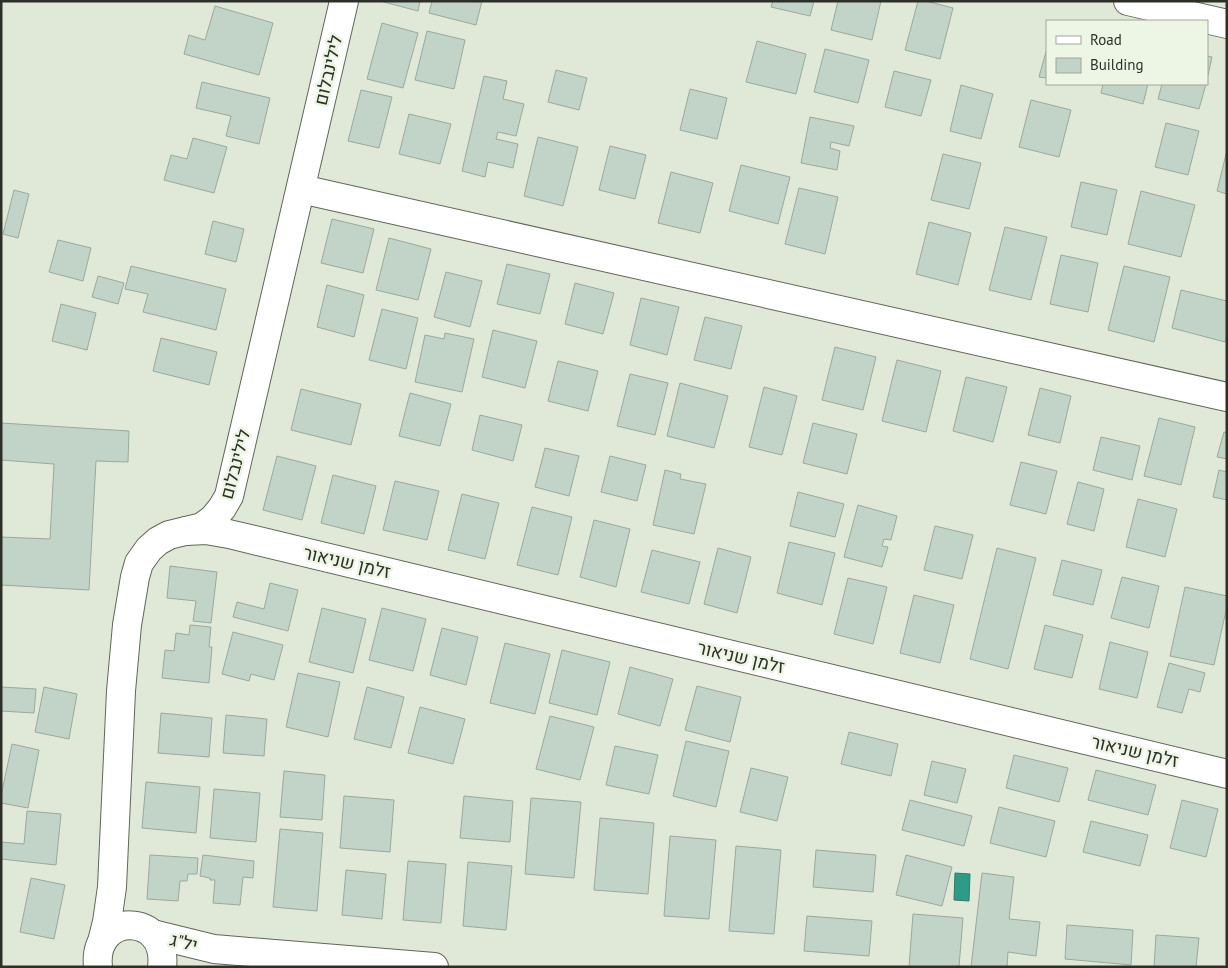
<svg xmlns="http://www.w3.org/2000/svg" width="1228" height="968" font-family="'PT Sans',Heebo,sans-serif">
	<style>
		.water { fill: #2e9b87; stroke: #2d7b6b }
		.building { fill: #c2d3c7; stroke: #99a99d }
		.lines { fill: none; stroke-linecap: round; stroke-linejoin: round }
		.minor-casing { stroke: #606758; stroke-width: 30 }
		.minor { stroke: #fff; stroke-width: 28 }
		.labels { text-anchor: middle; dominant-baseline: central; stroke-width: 5; stroke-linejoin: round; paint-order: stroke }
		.street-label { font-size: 18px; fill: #2c3029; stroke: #edf6e5 }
	</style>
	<rect width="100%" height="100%" fill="#e0e9d8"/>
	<polygon class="water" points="955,873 970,874 969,901 954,900"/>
	<g class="building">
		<polygon points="380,1 420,1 418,11"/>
		<polygon points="432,1 482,1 476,25 429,13"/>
		<polygon points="773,1 814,1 810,16 771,7"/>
		<polygon points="838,1 881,1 872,40 831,30"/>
		<polygon points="918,1 926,1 953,8 940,59 905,50"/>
		<polygon points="215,6 273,23 259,75 184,54 189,35 205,40"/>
		<polygon points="382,23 418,33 403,88 367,79"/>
		<polygon points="427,31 465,40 454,89 415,80"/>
		<polygon points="757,41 806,54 796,94 746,82"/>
		<polygon points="1047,48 1047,78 1039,77"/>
		<polygon points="825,49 869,60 858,103 814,92"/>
		<polygon points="1207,56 1212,57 1207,80"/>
		<polygon points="556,70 587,78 579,110 548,102"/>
		<polygon points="894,71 931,80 921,116 885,107"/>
		<polygon points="484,76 507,81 503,99 524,104 516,136 498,132 496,139 518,144 513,168 488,162 485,177 462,171"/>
		<polygon points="202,82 270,98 259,144 226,136 231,116 196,108"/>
		<polygon points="1103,84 1148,84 1143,104 1101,93"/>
		<polygon points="1162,84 1206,84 1199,109 1158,99"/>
		<polygon points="961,85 993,94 981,139 950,131"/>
		<polygon points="690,89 727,98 717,139 680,130"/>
		<polygon points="361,90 392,97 379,148 348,141"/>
		<polygon points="1031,100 1071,110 1059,157 1019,147"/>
		<polygon points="409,114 451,124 440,164 399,154"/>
		<polygon points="810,117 854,126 849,146 831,142 830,148 840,151 837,170 801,163"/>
		<polygon points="1166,123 1199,131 1188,175 1155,167"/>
		<polygon points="538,137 578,147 563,206 524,196"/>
		<polygon points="193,138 227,147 214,193 164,180 171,155 187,159"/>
		<polygon points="610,146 646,155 635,199 599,190"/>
		<polygon points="1227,150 1227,194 1217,191"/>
		<polygon points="943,154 981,163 969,209 931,200"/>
		<polygon points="741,165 790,177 778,224 729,211"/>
		<polygon points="671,172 713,183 700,233 658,223"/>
		<polygon points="1081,182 1117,190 1107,235 1071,227"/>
		<polygon points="799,188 838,197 825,254 785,244"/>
		<polygon points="14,190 29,194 18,238 3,234"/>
		<polygon points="1141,191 1195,205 1181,257 1128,244"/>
		<polygon points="332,219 374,229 363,273 321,263"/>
		<polygon points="213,221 244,229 236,262 205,254"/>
		<polygon points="929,222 971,233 958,285 916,274"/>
		<polygon points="1005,227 1047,237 1031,300 989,290"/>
		<polygon points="389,238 431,249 418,300 376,290"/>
		<polygon points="58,240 91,248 83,281 49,272"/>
		<polygon points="1061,255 1098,263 1088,312 1050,304"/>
		<polygon points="507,264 550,274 540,314 497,304"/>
		<polygon points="131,266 226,289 216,330 143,312 148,294 125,289"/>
		<polygon points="1124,266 1170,277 1154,342 1108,330"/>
		<polygon points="446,272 482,281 470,327 434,317"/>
		<polygon points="98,276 124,283 118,304 92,297"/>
		<polygon points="575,283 614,293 603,334 565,324"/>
		<polygon points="327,285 364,295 354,337 317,327"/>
		<polygon points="1181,290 1227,301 1227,334 1225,342 1172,328"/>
		<polygon points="641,298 679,307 667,355 630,345"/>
		<polygon points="61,304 96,313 87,350 52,341"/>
		<polygon points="382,309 418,318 406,369 369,360"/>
		<polygon points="705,317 742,326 731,369 694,360"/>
		<polygon points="493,330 537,341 525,388 482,377"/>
		<polygon points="445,333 474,339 462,392 415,382 425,335 444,339"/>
		<polygon points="161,338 217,352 209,385 153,371"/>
		<polygon points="835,347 876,357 863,410 822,400"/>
		<polygon points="897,360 941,371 926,432 882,421"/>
		<polygon points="558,361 598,371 588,411 548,401"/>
		<polygon points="630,374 668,383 655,435 617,426"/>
		<polygon points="966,377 1007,387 993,442 953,431"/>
		<polygon points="680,383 728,396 714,448 667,436"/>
		<polygon points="764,387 797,396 782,455 749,447"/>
		<polygon points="1040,388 1071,396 1060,443 1028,435"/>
		<polygon points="301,389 361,404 351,445 291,430"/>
		<polygon points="410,393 451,404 440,446 399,436"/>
		<polygon points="480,415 522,425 513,461 472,450"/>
		<polygon points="1159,418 1195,427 1181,485 1144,476"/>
		<polygon points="1,423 129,431 128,462 96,461 89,590 1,585 1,537 50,539 54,464 1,460"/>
		<polygon points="813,423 857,434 847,474 803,463"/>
		<polygon points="1224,432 1227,433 1227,459 1217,457"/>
		<polygon points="1101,437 1140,446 1132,480 1093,470"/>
		<polygon points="545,448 579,456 569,496 535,487"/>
		<polygon points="277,456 316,466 302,520 263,510"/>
		<polygon points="610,456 646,465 637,501 601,492"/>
		<polygon points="1021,462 1057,471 1046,514 1010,505"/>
		<polygon points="665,470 681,474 680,479 706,484 694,534 653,525"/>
		<polygon points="1219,470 1227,472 1227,500 1213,497"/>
		<polygon points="333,475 376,486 364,534 321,523"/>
		<polygon points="395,481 439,491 427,540 383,530"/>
		<polygon points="1078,482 1104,489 1094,531 1067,524"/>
		<polygon points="798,492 844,504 835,537 790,526"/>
		<polygon points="462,494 499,503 485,559 448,550"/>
		<polygon points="1138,499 1177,509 1165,557 1126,547"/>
		<polygon points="858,505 897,516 891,540 884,539 882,546 888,547 882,567 844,557"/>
		<polygon points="532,507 572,517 558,575 517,565"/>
		<polygon points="594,520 630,529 616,587 580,577"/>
		<polygon points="935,526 973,535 962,579 924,570"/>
		<polygon points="789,542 835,553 822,605 777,593"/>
		<polygon points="718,548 751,557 737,613 704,604"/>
		<polygon points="997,548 1036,558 1008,669 970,659"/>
		<polygon points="652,550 700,562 689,604 641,592"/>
		<polygon points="1062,560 1102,570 1093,605 1053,595"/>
		<polygon points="170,566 217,572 211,623 193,621 196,601 167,598"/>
		<polygon points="1122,577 1159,586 1149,628 1111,618"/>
		<polygon points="848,578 887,587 873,644 834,634"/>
		<polygon points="270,583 298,590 288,631 233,617 237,602 264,609"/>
		<polygon points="1185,587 1227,596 1227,606 1214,665 1170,656"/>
		<polygon points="914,595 954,605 940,663 900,653"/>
		<polygon points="322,608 366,619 353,673 309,662"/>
		<polygon points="382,608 426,619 413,671 369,660"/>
		<polygon points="190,625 211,627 209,647 212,647 209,683 162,678 165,650 174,651 176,633 189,635"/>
		<polygon points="1045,625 1083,635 1072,678 1034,669"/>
		<polygon points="442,628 478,637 466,685 430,675"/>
		<polygon points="233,632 283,645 274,680 251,674 249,681 222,674"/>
		<polygon points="1110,642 1148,652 1137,698 1099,689"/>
		<polygon points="505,643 550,654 535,714 490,703"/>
		<polygon points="562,650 610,662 597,715 549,703"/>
		<polygon points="1169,663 1205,673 1200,692 1189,689 1182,713 1157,707"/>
		<polygon points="630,667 673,679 660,726 618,714"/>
		<polygon points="298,673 340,682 328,737 286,727"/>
		<polygon points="697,686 741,697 730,742 685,730"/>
		<polygon points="1,687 36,689 34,713 1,711"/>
		<polygon points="44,687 77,694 69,739 35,732"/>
		<polygon points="367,687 404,697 391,748 354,739"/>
		<polygon points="420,707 465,719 453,764 408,753"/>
		<polygon points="161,713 212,718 209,757 158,753"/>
		<polygon points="226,715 267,719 264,756 223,753"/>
		<polygon points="550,716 594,727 580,780 536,769"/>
		<polygon points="849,732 898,744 891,776 841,764"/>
		<polygon points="686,741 729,751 716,807 673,796"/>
		<polygon points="12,744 39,750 28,808 1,803 1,796"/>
		<polygon points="615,746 658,755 649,794 606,785"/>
		<polygon points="1014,755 1068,768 1059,802 1006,788"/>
		<polygon points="932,761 966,769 957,803 924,795"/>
		<polygon points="751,768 788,777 777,821 740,812"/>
		<polygon points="1096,770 1156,785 1148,815 1088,800"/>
		<polygon points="284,771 325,775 322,820 280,817"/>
		<polygon points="146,782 200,787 196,833 142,828"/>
		<polygon points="214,789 260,793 256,842 210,838"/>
		<polygon points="344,796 394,800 390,852 340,848"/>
		<polygon points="464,796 513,801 510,842 460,838"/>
		<polygon points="531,798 581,802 574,878 525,874"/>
		<polygon points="910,800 972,816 964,846 902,830"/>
		<polygon points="1182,800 1218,809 1206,857 1170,848"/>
		<polygon points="999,807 1055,821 1046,857 990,843"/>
		<polygon points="27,811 61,814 56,865 1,859 1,842 24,844"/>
		<polygon points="600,818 654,823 648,894 594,890"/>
		<polygon points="1091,821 1148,835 1140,866 1083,852"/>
		<polygon points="280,829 323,833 317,911 273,907"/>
		<polygon points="670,836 716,840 709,919 664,916"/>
		<polygon points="736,846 781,850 774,934 729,931"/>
		<polygon points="816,850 876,855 873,892 813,887"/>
		<polygon points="150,855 198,858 197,874 188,874 187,881 180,881 178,901 147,899"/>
		<polygon points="203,855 254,861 253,878 243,877 240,905 213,903 215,880 210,880 210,878 200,876"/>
		<polygon points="906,855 952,867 942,906 896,895"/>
		<polygon points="408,861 446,864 441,923 403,920"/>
		<polygon points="468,862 512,866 506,930 463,926"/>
		<polygon points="346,870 386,874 382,919 342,915"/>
		<polygon points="982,873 1014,877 1009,919 1040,922 1036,956 1008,952 1007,967 971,967"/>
		<polygon points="31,878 65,885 54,939 20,932"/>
		<polygon points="913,914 963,918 959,967 909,967"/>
		<polygon points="807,916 872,921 869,956 804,951"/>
		<polygon points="1067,925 1133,930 1131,965 1065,959"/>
		<polygon points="1156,935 1199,938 1196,967 1154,967"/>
	</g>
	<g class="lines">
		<g class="minor-casing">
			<g id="minor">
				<polyline points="1128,1 1227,24"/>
				<polyline points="301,189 1227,397"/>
				<polyline points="186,531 206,530 229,534 1227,774"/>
				<polyline points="153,934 214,949 434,967"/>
				<polyline points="102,942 107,922 112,887 121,691 127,625 135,577 139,563 149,549 158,541 169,535 202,527 213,519 222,508 229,496 344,1"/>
				<path d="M98,967C92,911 169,912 162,967"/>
			</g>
		</g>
		<use href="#minor" class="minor"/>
	</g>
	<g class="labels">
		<g class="street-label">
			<text transform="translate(328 70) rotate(-77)">לילינבלום</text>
			<text transform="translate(235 464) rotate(-75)">לילינבלום</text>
			<text transform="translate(347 562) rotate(13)">זלמן שניאור</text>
			<text transform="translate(741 657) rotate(13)">זלמן שניאור</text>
			<text transform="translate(1135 751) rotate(13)">זלמן שניאור</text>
			<text transform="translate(184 942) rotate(14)">יל"ג</text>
		</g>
	</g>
	<rect width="1228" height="968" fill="none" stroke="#2c3029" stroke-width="5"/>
	<rect x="1046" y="20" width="162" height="65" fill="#edf6e5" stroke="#a0a79a"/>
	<rect x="1056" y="36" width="25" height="8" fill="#ffffff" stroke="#a0a79a"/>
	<text x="1090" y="45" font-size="15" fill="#2c3029">Road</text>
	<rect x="1056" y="58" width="25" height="15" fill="#c2d3c7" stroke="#a0a79a"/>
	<text x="1090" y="70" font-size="15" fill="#2c3029">Building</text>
</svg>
